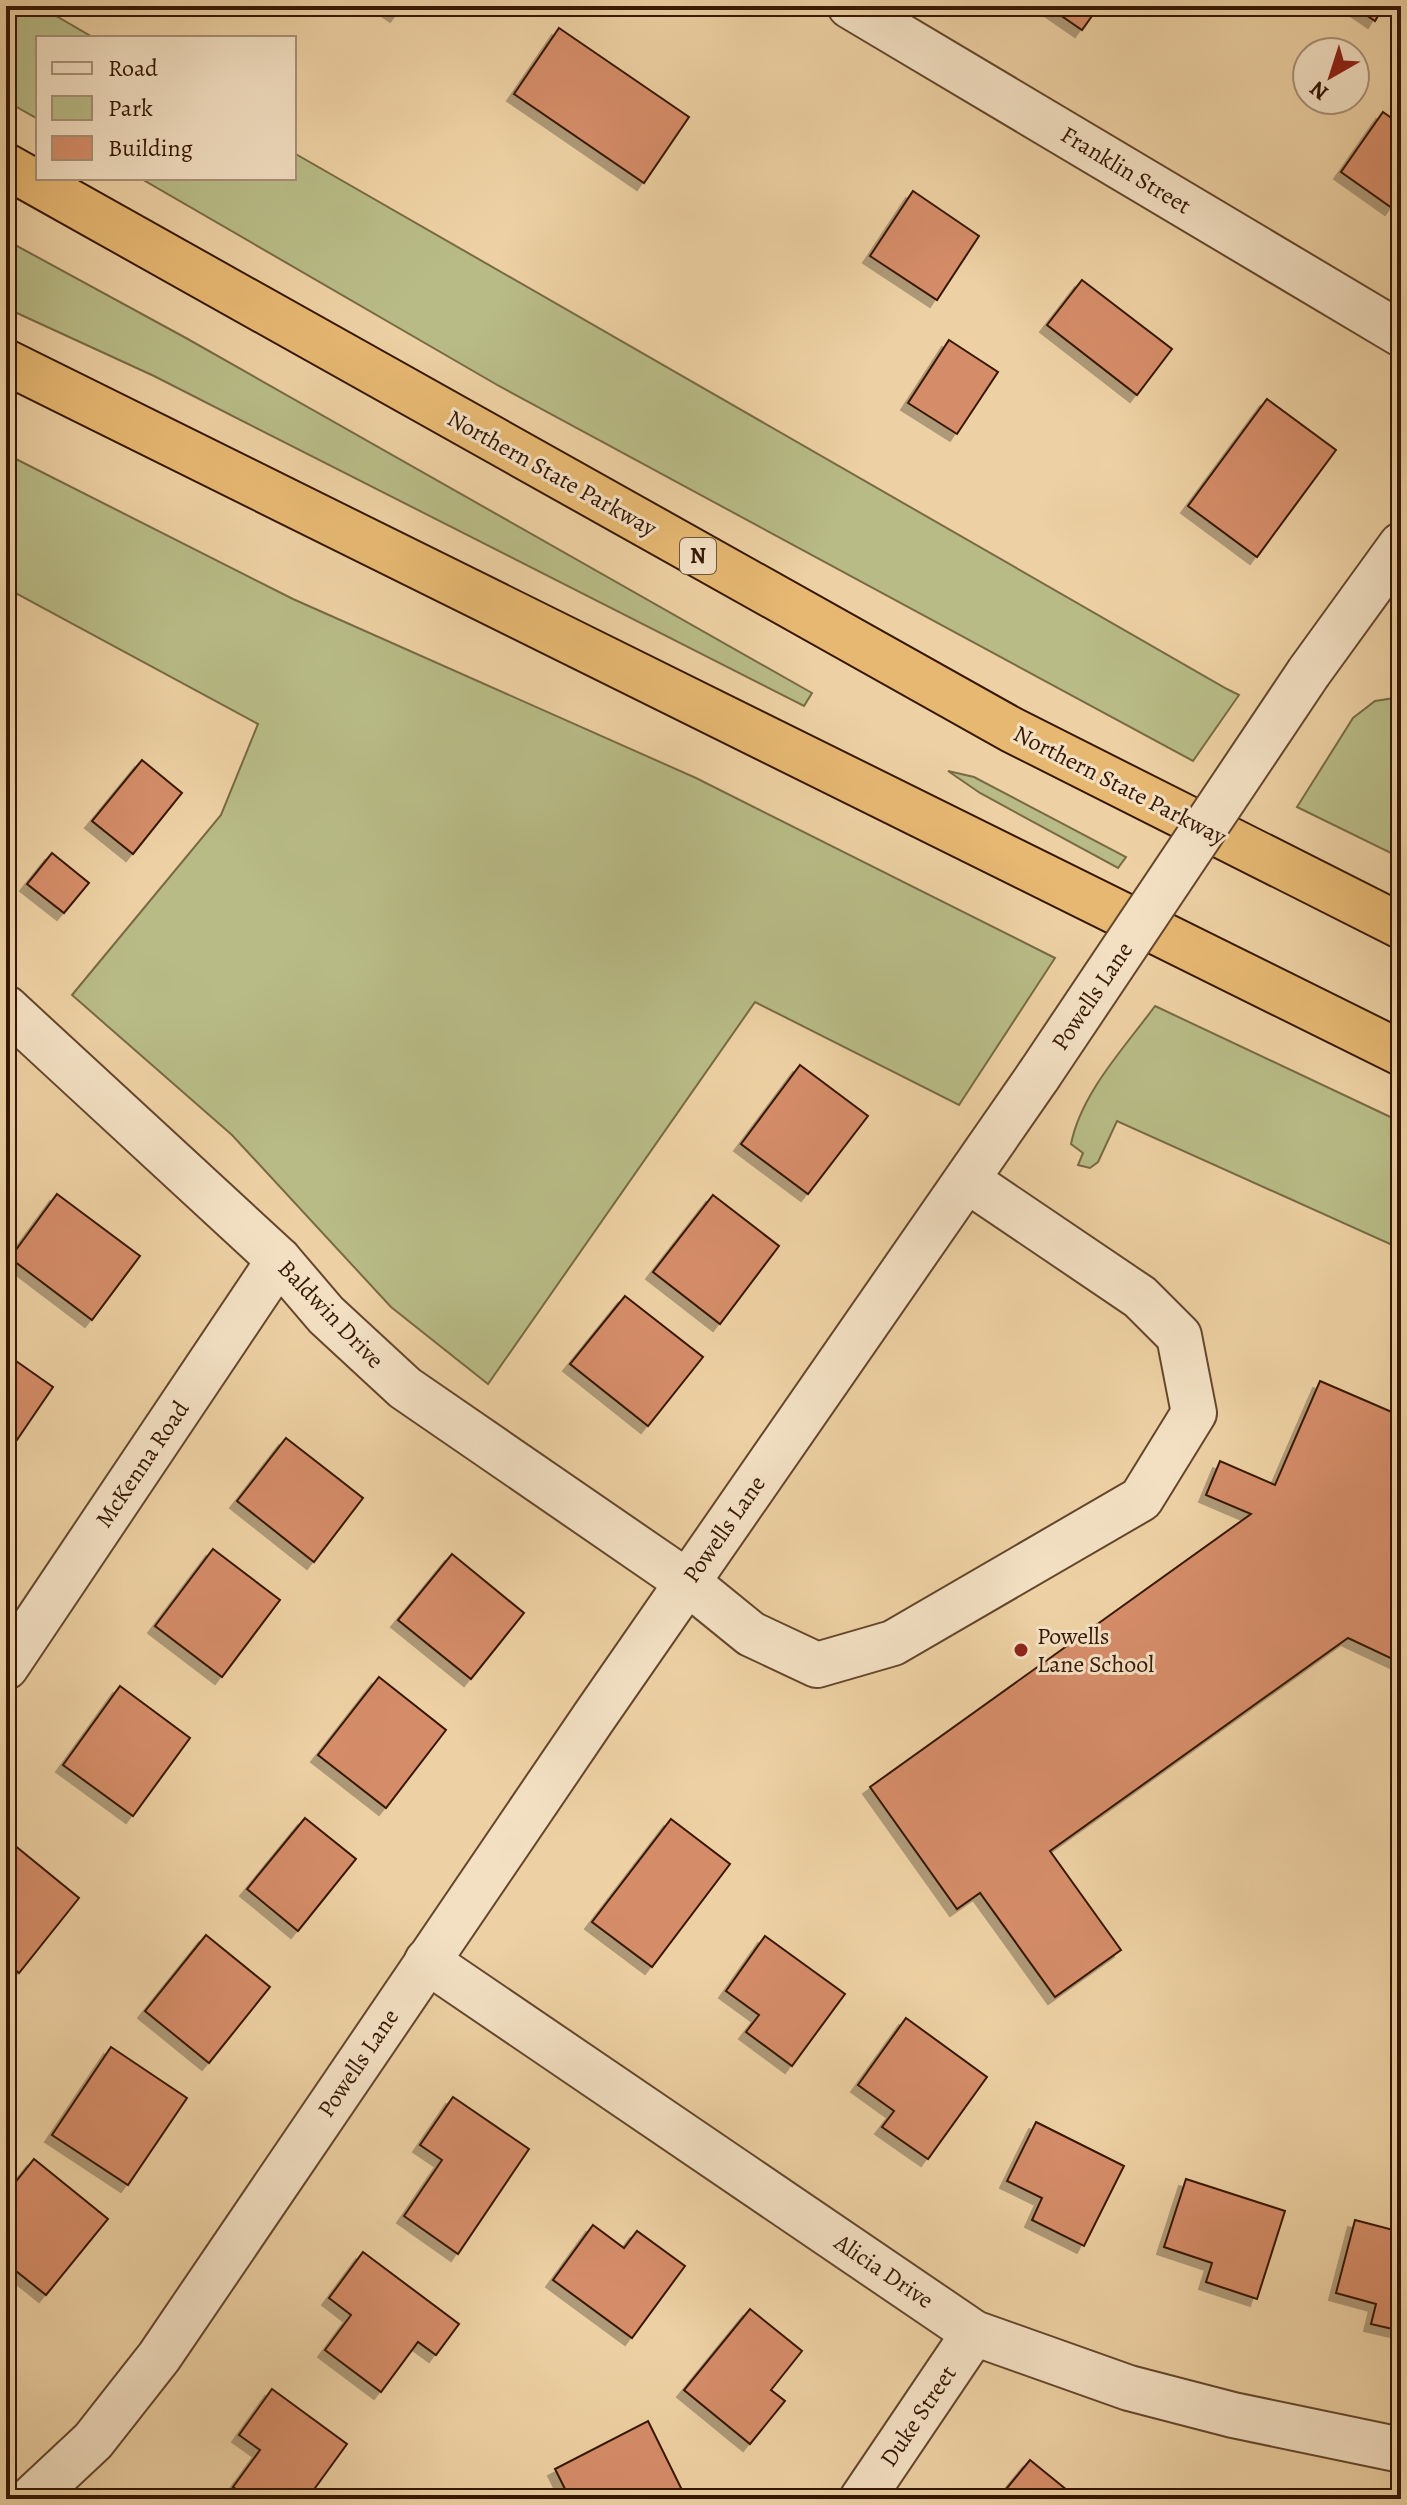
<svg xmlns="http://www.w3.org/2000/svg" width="1407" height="2505" font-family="Alegreya,serif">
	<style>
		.green { fill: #b8bb86; stroke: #786a44; stroke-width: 2 }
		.building { fill: #d58d69; stroke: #371803; stroke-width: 2; filter: url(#shadow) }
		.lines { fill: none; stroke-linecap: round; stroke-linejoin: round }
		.minor-casing { stroke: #64462b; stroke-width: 48 }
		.highway-casing { stroke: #371803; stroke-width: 48 }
		.minor { stroke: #f3e0c3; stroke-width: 44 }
		.highway { stroke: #e6b872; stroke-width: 44 }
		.minor-bridge-casing { stroke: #64462b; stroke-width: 48; stroke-linecap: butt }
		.minor-bridge { stroke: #f3e0c3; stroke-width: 44 }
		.poi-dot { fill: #8f2418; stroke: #f3e0c3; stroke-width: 3 }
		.labels { text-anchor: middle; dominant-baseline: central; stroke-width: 6; stroke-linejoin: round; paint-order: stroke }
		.shield { fill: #f3e0c3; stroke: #6f543d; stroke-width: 2 }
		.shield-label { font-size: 22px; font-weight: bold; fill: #371803 }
		.street-label { font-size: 24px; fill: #371803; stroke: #f3e0c3 }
		.poi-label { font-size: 24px; fill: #371803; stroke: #f3e0c3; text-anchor: start }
	</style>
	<defs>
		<filter id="shadow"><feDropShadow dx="-7" dy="7" stdDeviation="0" flood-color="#0004"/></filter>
	</defs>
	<rect width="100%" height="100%" fill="#edd0a3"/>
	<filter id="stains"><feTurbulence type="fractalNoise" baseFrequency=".0025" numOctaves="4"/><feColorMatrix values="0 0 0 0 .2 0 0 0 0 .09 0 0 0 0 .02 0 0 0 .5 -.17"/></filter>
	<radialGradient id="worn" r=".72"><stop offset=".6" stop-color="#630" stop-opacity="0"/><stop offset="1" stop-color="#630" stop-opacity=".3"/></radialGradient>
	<g class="green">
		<polygon points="6,6 39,6 94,38 38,38 38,119 6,101"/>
		<polygon points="294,153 1227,689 1239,695 1193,761 499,386 140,178 294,178"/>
		<polygon points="6,240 186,338 812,693 804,706 154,376 6,308"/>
		<polygon points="6,454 293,599 696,778 1055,958 959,1105 755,1002 488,1384 391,1307 232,1135 72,995 221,815 258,724 6,588"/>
		<polygon points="1401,697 1401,858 1297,807 1353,718 1375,701"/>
		<polygon points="948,771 974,777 1126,857 1118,868 980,793"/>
		<path d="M1155,1006L1401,1122V1249L1117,1121L1098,1162L1090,1168L1078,1165L1083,1153L1071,1144C1081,1093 1125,1047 1155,1006Z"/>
	</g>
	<g class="building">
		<polygon points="384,6 404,6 397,15"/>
		<polygon points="1047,6 1099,6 1082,30"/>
		<polygon points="1353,6 1384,6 1375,21"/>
		<polygon points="559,28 689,117 644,183 514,94"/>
		<polygon points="1383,112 1401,125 1401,195 1392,208 1341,172"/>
		<polygon points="913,191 979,236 937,300 870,256"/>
		<polygon points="1082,280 1172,349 1137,395 1047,325"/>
		<polygon points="949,340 998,372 957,434 908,403"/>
		<polygon points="1267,399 1336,450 1257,557 1188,506"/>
		<polygon points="142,760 182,793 133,854 92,821"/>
		<polygon points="52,853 89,883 64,913 27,884"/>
		<polygon points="800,1065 868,1116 808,1194 741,1144"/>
		<polygon points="57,1194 140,1256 92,1320 10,1258"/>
		<polygon points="713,1195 779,1246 720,1324 653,1272"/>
		<polygon points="625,1296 703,1357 648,1426 570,1364"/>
		<polygon points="6,1354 53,1387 6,1456"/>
		<polygon points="1320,1381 1401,1416 1401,1663 1348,1638 1050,1851 1121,1950 1055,1997 980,1893 957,1909 870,1787 1251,1514 1206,1495 1220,1461 1275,1485"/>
		<polygon points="286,1438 363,1498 314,1562 237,1501"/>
		<polygon points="213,1549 280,1600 222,1677 155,1626"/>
		<polygon points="452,1554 524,1613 471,1679 398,1620"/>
		<polygon points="379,1677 446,1730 386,1808 318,1755"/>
		<polygon points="120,1686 190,1738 133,1816 63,1765"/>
		<polygon points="305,1818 356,1859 298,1931 247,1889"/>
		<polygon points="671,1819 730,1864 652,1967 592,1922"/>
		<polygon points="13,1844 79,1898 19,1973 6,1962 6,1852"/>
		<polygon points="206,1935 270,1987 209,2063 145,2011"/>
		<polygon points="765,1936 845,1994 792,2066 746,2032 759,2015 726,1991"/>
		<polygon points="906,2018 987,2077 928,2159 882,2127 894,2111 858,2085"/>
		<polygon points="111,2047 187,2098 128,2185 52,2135"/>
		<polygon points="453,2097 529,2149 458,2254 404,2216 442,2160 420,2145"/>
		<polygon points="1036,2122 1124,2166 1084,2246 1032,2220 1042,2198 1007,2181"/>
		<polygon points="34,2159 108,2219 46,2295 6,2263 6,2194"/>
		<polygon points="1186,2179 1285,2211 1257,2299 1206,2282 1212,2263 1164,2247"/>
		<polygon points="1355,2220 1401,2232 1401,2331 1371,2324 1376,2304 1336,2293"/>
		<polygon points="593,2225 624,2248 637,2231 685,2266 632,2338 553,2280"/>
		<polygon points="363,2252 459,2324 436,2355 418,2342 381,2392 325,2350 351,2315 329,2298"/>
		<polygon points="750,2309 802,2351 771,2390 785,2401 750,2444 684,2390"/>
		<polygon points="272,2389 347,2444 307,2499 250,2499 233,2487 260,2450 239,2435"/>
		<polygon points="648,2421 684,2494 674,2499 570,2499 555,2469"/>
		<polygon points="1030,2460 1078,2499 998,2499"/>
	</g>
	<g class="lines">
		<g class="minor-casing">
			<g id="minor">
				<polyline points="850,6 1401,334"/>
				<polyline points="1309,672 1401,545"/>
				<polyline points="6,1008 279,1260 326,1315 405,1388 687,1582 751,1634 817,1665 893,1643 1141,1499 1194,1413 1179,1336 1140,1297 967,1180"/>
				<polyline points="6,1667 279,1260"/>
				<polyline points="427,1961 974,2333 1129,2388 1233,2415 1401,2450"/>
				<polyline points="31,2499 93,2441 159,2357 594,1717 1039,1075"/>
				<polyline points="862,2499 974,2333"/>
			</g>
		</g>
		<g class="highway-casing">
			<g id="highway">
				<polyline points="6,166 1012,730 1401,926"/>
				<polyline points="6,362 1401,1053"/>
			</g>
		</g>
		<use href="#minor" class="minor"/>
		<use href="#highway" class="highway"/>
		<g class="minor-bridge-casing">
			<polyline id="minor-bridge" points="1039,1075 1309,672"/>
		</g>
		<use href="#minor-bridge" class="minor-bridge"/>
	</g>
	<circle class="poi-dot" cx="1021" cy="1650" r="8"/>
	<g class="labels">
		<rect class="shield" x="680" y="538" width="36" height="36" rx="6"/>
		<g class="shield-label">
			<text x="698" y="556">N</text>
		</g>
		<g class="street-label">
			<text transform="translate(1126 170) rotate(31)">Franklin Street</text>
			<text transform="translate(552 473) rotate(29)">Northern State Parkway</text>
			<text transform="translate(1120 785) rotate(27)">Northern State Parkway</text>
			<text transform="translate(1092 996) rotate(-56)">Powells Lane</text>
			<text transform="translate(331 1314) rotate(46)">Baldwin Drive</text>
			<text transform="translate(142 1464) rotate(-56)">McKenna Road</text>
			<text transform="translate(724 1529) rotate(-55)">Powells Lane</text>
			<text transform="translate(358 2063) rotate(-56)">Powells Lane</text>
			<text transform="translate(884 2271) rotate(34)">Alicia Drive</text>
			<text transform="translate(918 2416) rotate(-56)">Duke Street</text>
		</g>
		<g class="poi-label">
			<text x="1037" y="1636">Powells<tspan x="1037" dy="28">Lane School</tspan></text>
		</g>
	</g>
	<rect width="1407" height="2505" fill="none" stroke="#edd0a3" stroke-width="32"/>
	<rect x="8" y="8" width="1391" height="2489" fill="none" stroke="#371803" stroke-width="4"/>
	<rect x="16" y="16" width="1375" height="2473" fill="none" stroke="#371803" stroke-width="2"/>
	<rect x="36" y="36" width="260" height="144" fill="#f3e0c3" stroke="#a89076" stroke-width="2"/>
	<rect x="52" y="62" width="40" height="12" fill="#f3e0c3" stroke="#a89076" stroke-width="2"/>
	<text x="108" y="76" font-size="24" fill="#371803">Road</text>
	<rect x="52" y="96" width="40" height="24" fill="#b8bb86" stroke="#a89076" stroke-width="2"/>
	<text x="108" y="116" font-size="24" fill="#371803">Park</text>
	<rect x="52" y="136" width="40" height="24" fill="#d58d69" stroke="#a89076" stroke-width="2"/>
	<text x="108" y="156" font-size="24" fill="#371803">Building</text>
	<g transform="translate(1331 76) rotate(219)"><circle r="38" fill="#f3e0c3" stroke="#a89076" stroke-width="2"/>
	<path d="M0-6L14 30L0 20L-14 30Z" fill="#8f2418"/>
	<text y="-12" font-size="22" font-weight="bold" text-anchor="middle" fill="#371803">N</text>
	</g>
	<rect width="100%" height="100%" filter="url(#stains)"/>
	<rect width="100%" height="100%" fill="url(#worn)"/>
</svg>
